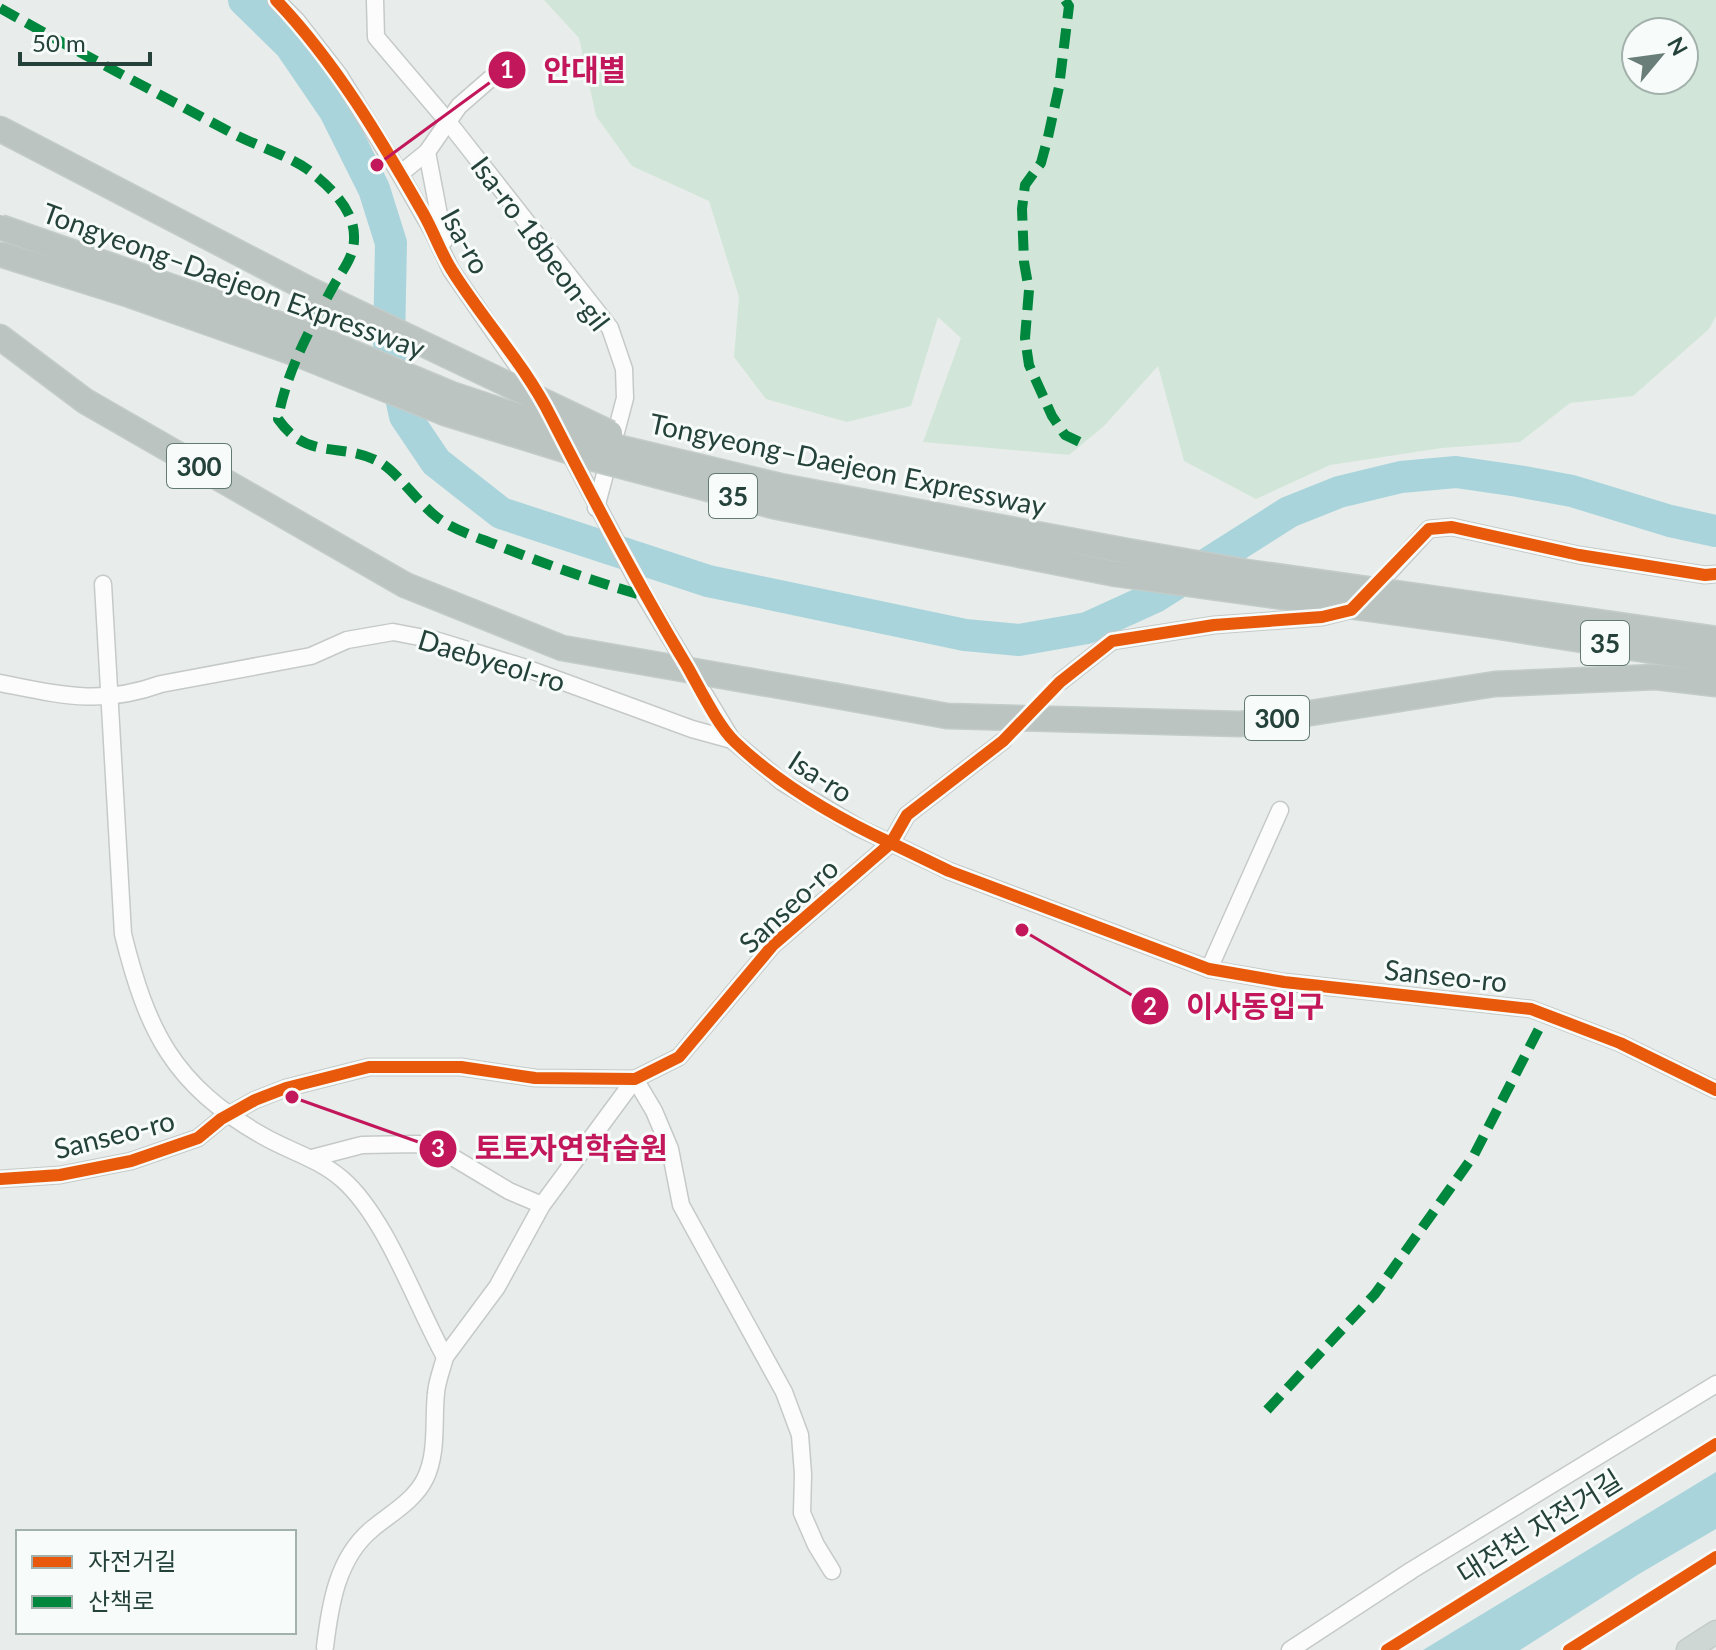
<svg xmlns="http://www.w3.org/2000/svg" width="1716" height="1650" font-family="Lato,'Noto Sans KR',sans-serif">
	<style>
		.green { fill: #d1e6d8; fill-rule: evenodd }
		.water { fill: #a9d4db }
		.lines { fill: none; stroke-linecap: round; stroke-linejoin: round }
		.river { stroke: #a9d4db; stroke-width: 32 }
		.minor-tunnel { stroke: #c1cbc8; stroke-width: 16; stroke-dasharray: 16 8; stroke-linecap: butt }
		.minor-casing { stroke: #c5cac8; stroke-width: 19 }
		.major-casing { stroke: #c3ccc9; stroke-width: 25 }
		.highway-casing { stroke: #c3ccc9; stroke-width: 27 }
		.minor { stroke: #fcfcfc; stroke-width: 16 }
		.major { stroke: #cfd7d5; stroke-width: 22 }
		.highway { stroke: #bcc4c2; stroke-width: 24 }
		.highway-bridge-casing { stroke: #c3ccc9; stroke-width: 27; stroke-linecap: butt }
		.highway-bridge { stroke: #bcc4c2; stroke-width: 24 }
		.quiet { stroke: #00873e; stroke-width: 10; stroke-dasharray: 20 10; stroke-linecap: butt }
		.cycleway-casing { stroke: #f7fbf9; stroke-width: 17 }
		.cycleway { stroke: #e8590c; stroke-width: 12 }
		.labels { text-anchor: middle; dominant-baseline: central; stroke-width: 6; stroke-linejoin: round; paint-order: stroke }
		.shield { fill: #f7fbf9; stroke: #637a73; stroke-width: 2 }
		.shield-label { font-size: 26px; font-weight: bold; fill: #24423a }
		.street-label { font-size: 28px; fill: #24423a; stroke: #f7fbf9 }
		.leader { fill: none; stroke: #c2185b; stroke-width: 3 }
		.callout-dot { fill: #c2185b; stroke: #f7fbf9; stroke-width: 3 }
		.mark-label { font-size: 24px; text-anchor: middle; font-weight: bold; fill: #fff }
		.callout-label { font-size: 30px; text-anchor: middle; font-weight: bold; fill: #c2185b; stroke: #f7fbf9; stroke-width: 6; stroke-linejoin: round; paint-order: stroke }
	</style>
	<rect width="100%" height="100%" fill="#e8edeb"/>
	<path class="green" d="M544,0H1716V316L1709,329L1633,396L1570,403L1520,442L1442,448L1330,465L1256,499L1184,461L1158,366L1104,426L1069,455L923,442L961,338L938,317L911,406L847,422L766,399L734,357L739,297L709,201L632,166L596,116L579,38ZM1636,32H1684V80H1636Z"/>
	<polygon class="water" points="1716,1472 1716,1529 1639,1574 1520,1650 1423,1650"/>
	<g class="lines">
		<polyline class="river" points="244,0 290,45 335,111 374,189 391,243 389,343 405,416 436,462 501,513 708,581 965,635 1019,640 1087,628 1155,597 1289,512 1339,492 1401,477 1456,472 1518,481 1572,491 1670,521 1716,531"/>
		<polyline class="minor-tunnel" points="1003,741 1060,682"/>
		<g class="minor-casing">
			<g id="minor">
				<polyline points="276,0 297,21 339,75 400,174 432,230 451,270 539,397"/>
				<polyline points="375,0 376,37 449,123 610,328 624,369 625,398 596,508"/>
				<polyline points="427,152 444,241"/>
				<polyline points="400,174 427,152 459,106 490,79"/>
				<polyline points="566,446 645,596 732,740 782,782 859,828 891,843 907,815 1003,741"/>
				<path d="M103,584L123,934C147,1031 173,1085 263,1136C289,1151 319,1159 342,1179C386,1217 416,1305 445,1357C442,1369 437,1381 436,1393C433,1421 438,1453 425,1479C414,1501 390,1514 372,1529C337,1558 330,1605 325,1647"/>
				<polyline points="1368,595 1429,529 1452,527 1579,555 1705,575 1716,574"/>
				<polyline points="1060,682 1112,641 1214,625 1322,617 1350,610"/>
				<path d="M0,683C61,695 100,706 161,684L311,656L347,640L393,632L435,640L523,667L692,729L732,740"/>
				<polyline points="1209,969 1280,810"/>
				<polyline points="312,1158 362,1145 418,1144 439,1149 509,1191 542,1205"/>
				<polyline points="0,1179 60,1175 131,1161 198,1138 221,1119 255,1100 286,1088 369,1067 461,1067 535,1078 635,1079 679,1057 773,945 891,843 949,871 1209,969 1284,982 1531,1009 1620,1043 1716,1090"/>
				<polyline points="445,1357 497,1287 542,1205 635,1079 654,1111 670,1149 681,1205 784,1392 800,1435 803,1474 802,1513 816,1545 832,1571"/>
				<polyline points="1290,1650 1412,1570 1716,1384"/>
			</g>
		</g>
		<g class="major-casing">
			<polyline id="major" points="1688,1650 1716,1632"/>
		</g>
		<g class="highway-casing">
			<g id="highway">
				<polyline points="0,129 310,290"/>
				<polyline points="0,337 85,401 405,585"/>
				<polyline points="1501,608 1716,639"/>
				<polyline points="1494,626 1716,661"/>
				<polyline points="837,696 947,716 1240,724 1495,684 1656,677 1716,684"/>
			</g>
		</g>
		<use href="#minor" class="minor"/>
		<use href="#major" class="major"/>
		<use href="#highway" class="highway"/>
		<g class="highway-bridge-casing">
			<g id="highway-bridge">
				<polyline points="0,227 310,335 451,394 595,442 780,486 1127,551 1247,572 1501,608"/>
				<polyline points="0,254 130,295 300,355 445,413 591,458 773,506 1116,574 1494,626"/>
				<polyline points="310,290 610,433"/>
				<polyline points="405,585 562,648 837,696"/>
			</g>
		</g>
		<use href="#highway-bridge" class="highway-bridge"/>
		<g class="quiet">
			<polyline points="1065,0 1069,6 1059,87 1048,137 1041,163 1025,185 1022,209 1024,262 1029,290 1025,338 1029,365 1052,416 1065,435 1088,446"/>
			<path d="M0,8C76,51 153,91 230,132C252,144 289,156 307,169C327,184 354,208 354,236C355,256 343,269 334,285C311,327 286,372 278,419C309,463 342,440 381,463C398,473 419,504 438,518C455,531 480,538 499,546C548,565 595,582 645,596"/>
			<polyline points="1267,1410 1375,1294 1474,1155 1546,1015"/>
		</g>
		<g class="cycleway-casing">
			<g id="cycleway">
				<path d="M276,0C336,63 380,138 423,213C434,232 441,254 453,272C484,321 525,365 551,417C594,501 638,585 687,666C699,687 718,726 735,742C780,785 835,817 891,843L907,815L1003,741L1060,682L1112,641L1214,625L1322,617L1351,610L1429,529L1452,527L1579,555L1705,575L1716,574"/>
				<polyline points="0,1179 60,1175 131,1161 198,1138 221,1119 255,1100 286,1088 369,1067 461,1067 535,1078 635,1079 679,1057 773,945 891,843 949,871 1209,969 1284,982 1531,1009 1620,1043 1716,1090"/>
				<polyline points="1387,1650 1716,1444"/>
				<polyline points="1569,1650 1716,1557"/>
			</g>
		</g>
		<use href="#cycleway" class="cycleway"/>
	</g>
	<g class="labels">
		<g class="shield">
			<rect x="167" y="444" width="64" height="44" rx="6"/>
			<rect x="709" y="474" width="48" height="44" rx="6"/>
			<rect x="1581" y="621" width="48" height="44" rx="6"/>
			<rect x="1245" y="696" width="64" height="44" rx="6"/>
		</g>
		<g class="shield-label">
			<text x="199" y="466">300</text>
			<text x="733" y="496">35</text>
			<text x="1605" y="643">35</text>
			<text x="1277" y="718">300</text>
		</g>
		<g class="street-label">
			<text transform="translate(466 241) rotate(61)">Isa-ro</text>
			<text transform="translate(541 243) rotate(53)">Isa-ro 18beon-gil</text>
			<text transform="translate(234 280) rotate(20)">Tongyeong–Daejeon Expressway</text>
			<text transform="translate(848 464) rotate(12)">Tongyeong–Daejeon Expressway</text>
			<text transform="translate(492 660) rotate(17)">Daebyeol-ro</text>
			<text transform="translate(821 776) rotate(33)">Isa-ro</text>
			<text transform="translate(788 905) rotate(-43)">Sanseo-ro</text>
			<text transform="translate(1446 975) rotate(6)">Sanseo-ro</text>
			<text transform="translate(114 1134) rotate(-14)">Sanseo-ro</text>
			<text transform="translate(1539 1526) rotate(-32)">대전천 자전거길</text>
		</g>
	</g>
	<path class="leader" d="M377 165L507 70M1022 930L1150 1006M292 1097L438 1149"/>
	<g class="callout-dot">
		<circle cx="377" cy="165" r="8"/>
		<circle cx="1022" cy="930" r="8"/>
		<circle cx="292" cy="1097" r="8"/>
		<circle cx="507" cy="70" r="20"/>
		<circle cx="1150" cy="1006" r="20"/>
		<circle cx="438" cy="1149" r="20"/>
	</g>
	<g class="mark-label">
		<text x="507" y="78">1</text>
		<text x="1150" y="1015">2</text>
		<text x="438" y="1157">3</text>
	</g>
	<g class="callout-label">
		<text x="585" y="81">안대별</text>
		<text x="1255" y="1017">이사동입구</text>
		<text x="571" y="1159">토토자연학습원</text>
	</g>
	<rect x="16" y="1530" width="280" height="104" fill="#f7fbf9" stroke="#a3b1ad" stroke-width="2"/>
	<rect x="32" y="1556" width="40" height="12" fill="#e8590c" stroke="#a3b1ad" stroke-width="2"/>
	<text x="88" y="1570" font-size="24" fill="#24423a">자전거길</text>
	<rect x="32" y="1596" width="40" height="12" fill="#00873e" stroke="#a3b1ad" stroke-width="2"/>
	<text x="88" y="1610" font-size="24" fill="#24423a">산책로</text>
	<g transform="translate(1660 56) rotate(61)"><circle r="38" fill="#f7fbf9" stroke="#a3b1ad" stroke-width="2"/>
	<path d="M0-6L14 30L0 20L-14 30Z" fill="#697e78"/>
	<text y="-12" font-size="22" font-weight="bold" text-anchor="middle" fill="#24423a">N</text>
	</g>
	<path d="M20 52v12h130v-12" fill="none" stroke="#24423a" stroke-width="4"/>
	<text x="32" y="52" font-size="24" fill="#24423a" stroke="#f7fbf9" stroke-width="6" paint-order="stroke">50 m</text>
</svg>
